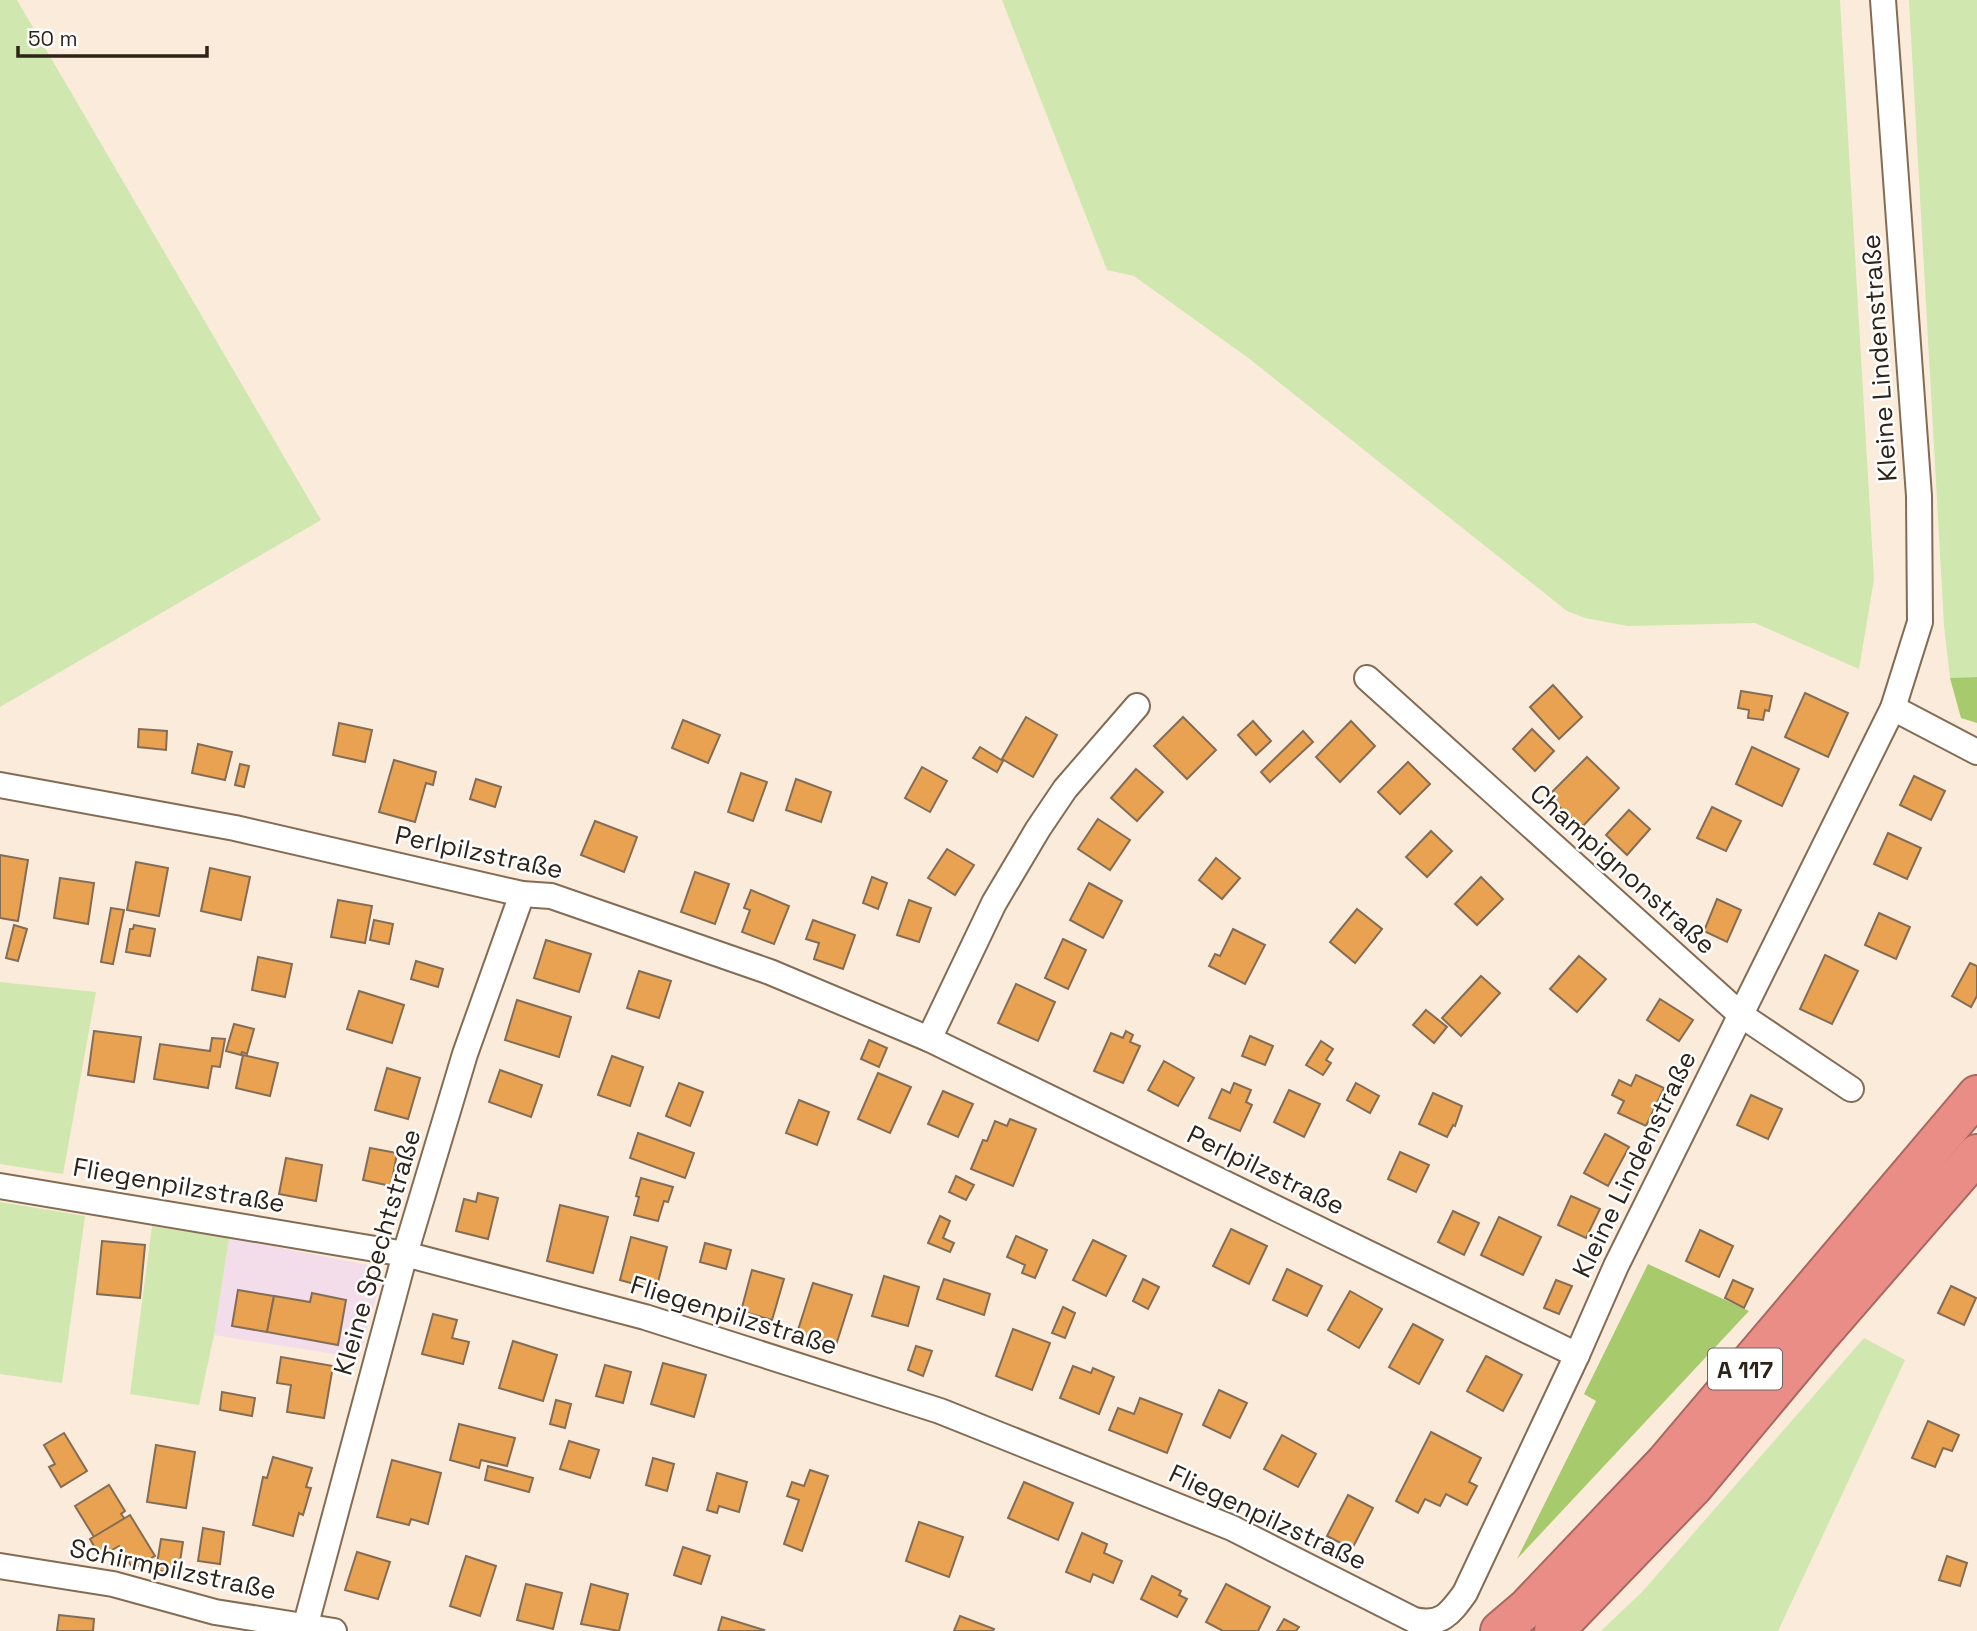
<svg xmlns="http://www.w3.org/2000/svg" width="1977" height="1631" font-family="'Space Grotesk',sans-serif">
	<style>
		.commercial { fill: #f3ddea }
		.green { fill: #d0e7af }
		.forest { fill: #a7ca6d }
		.building { fill: #e8a252; stroke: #856d55; stroke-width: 2 }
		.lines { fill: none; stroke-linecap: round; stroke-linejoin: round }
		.minor-casing { stroke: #846c54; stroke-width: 28 }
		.motorway-casing { stroke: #a86860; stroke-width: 42 }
		.minor { stroke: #fff; stroke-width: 24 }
		.motorway { stroke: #eb8d87; stroke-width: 38 }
		.labels { text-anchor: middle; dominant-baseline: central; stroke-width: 5; stroke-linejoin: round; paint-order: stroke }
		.shield { fill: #fff; stroke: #6c655e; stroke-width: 2 }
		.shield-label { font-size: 24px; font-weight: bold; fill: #2d2319 }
		.street-label { font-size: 26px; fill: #2d2319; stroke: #fff }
	</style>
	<rect width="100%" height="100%" fill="#fbebda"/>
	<polygon class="commercial" points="229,1238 373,1266 382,1277 359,1358 214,1335"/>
	<g class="green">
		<polygon points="0,0 17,0 321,520 0,707"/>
		<polygon points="1002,0 1840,0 1874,579 1859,669 1755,623 1628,626 1585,618 1567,611 1247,357 1134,276 1107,270"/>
		<polygon points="1909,0 1977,0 1977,677 1950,678 1944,625"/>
		<polygon points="0,982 96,992 63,1174 0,1164"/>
		<polygon points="0,1202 85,1216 62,1383 0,1374"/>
		<polygon points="152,1226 229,1238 214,1335 199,1405 130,1394"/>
		<polygon points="1864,1338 1905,1360 1778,1631 1601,1631 1643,1591"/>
	</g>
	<g class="forest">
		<polygon points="1977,677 1977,723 1961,718 1950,678"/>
		<polygon points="1648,1264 1749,1311 1517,1559 1596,1401 1584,1394"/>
	</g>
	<g class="building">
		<polygon points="1553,685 1582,717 1559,739 1530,707"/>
		<polygon points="1741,691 1772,696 1769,711 1765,710 1763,720 1748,718 1749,710 1738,708"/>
		<polygon points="1805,693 1848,713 1828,757 1785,737"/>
		<polygon points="1026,717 1057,735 1033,777 1002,759"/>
		<polygon points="1183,717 1216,750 1187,779 1154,746"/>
		<polygon points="683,720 720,735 708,763 672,748"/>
		<polygon points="1253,721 1271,741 1256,755 1238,735"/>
		<polygon points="1351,721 1375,746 1340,782 1316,757"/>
		<polygon points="339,723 372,730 365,762 333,755"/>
		<polygon points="139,729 167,731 166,750 138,747"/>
		<polygon points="1532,729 1554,751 1535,771 1513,749"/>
		<polygon points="1303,731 1313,742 1270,782 1261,772"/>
		<polygon points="198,744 232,752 225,780 192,773"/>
		<polygon points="980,747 1003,761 997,772 973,758"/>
		<polygon points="1752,747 1799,769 1782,806 1736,784"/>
		<polygon points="1587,757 1619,788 1581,828 1548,796"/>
		<polygon points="394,760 436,772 433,785 426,783 415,822 379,812"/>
		<polygon points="1408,762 1430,784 1400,814 1378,792"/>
		<polygon points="240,764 249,766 244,787 235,785"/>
		<polygon points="922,767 947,781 930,812 905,798"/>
		<polygon points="1136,769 1163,792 1137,821 1111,798"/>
		<polygon points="741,773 767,782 753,821 728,812"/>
		<polygon points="1914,776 1945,791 1931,820 1900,805"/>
		<polygon points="476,779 501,787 495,807 470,799"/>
		<polygon points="796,779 831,792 821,822 786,810"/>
		<polygon points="1712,807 1741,821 1726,851 1697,838"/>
		<polygon points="1629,810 1650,829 1627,855 1606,835"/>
		<polygon points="1098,819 1130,840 1110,870 1078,849"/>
		<polygon points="595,821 637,837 624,872 581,855"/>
		<polygon points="1431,831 1452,851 1427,877 1406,857"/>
		<polygon points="1888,833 1921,848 1907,879 1874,864"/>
		<polygon points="947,849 974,865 955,895 928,878"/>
		<polygon points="0,855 28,860 18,921 0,918"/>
		<polygon points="1216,858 1240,878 1222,899 1199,880"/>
		<polygon points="136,862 168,868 159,916 127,910"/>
		<polygon points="210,868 250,877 241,920 201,911"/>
		<polygon points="695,872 729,884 715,924 681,912"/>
		<polygon points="872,877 887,883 878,909 863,903"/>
		<polygon points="1481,877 1503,899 1477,925 1455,904"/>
		<polygon points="60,878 94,883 88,924 54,918"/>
		<polygon points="1089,883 1122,901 1103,938 1070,920"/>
		<polygon points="751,890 789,906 774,944 742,932 750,910 744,908"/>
		<polygon points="1717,899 1741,910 1727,942 1704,931"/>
		<polygon points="338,900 372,906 365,943 331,937"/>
		<polygon points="909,900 931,908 919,942 897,935"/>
		<polygon points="111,908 124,910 113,964 101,962"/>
		<polygon points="1357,909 1382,929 1355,963 1330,942"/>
		<polygon points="1879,913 1910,927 1896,959 1865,945"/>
		<polygon points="374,920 393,924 389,944 370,940"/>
		<polygon points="813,920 855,935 843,969 814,959 819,943 806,939"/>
		<polygon points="14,925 27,929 18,961 6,958"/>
		<polygon points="134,925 155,929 150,956 126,952 130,929 133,929"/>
		<polygon points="1233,929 1265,945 1245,984 1209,966 1215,954 1220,956"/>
		<polygon points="1063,939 1086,950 1068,989 1045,978"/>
		<polygon points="546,940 591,954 579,992 534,978"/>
		<polygon points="1825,955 1858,971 1832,1024 1800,1009"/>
		<polygon points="1579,956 1606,979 1577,1012 1550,989"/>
		<polygon points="258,957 292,964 285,997 252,990"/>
		<polygon points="416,961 443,969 438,987 411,979"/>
		<polygon points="1970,963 1977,966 1977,996 1971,1007 1952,996"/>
		<polygon points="639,971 671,981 659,1018 627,1008"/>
		<polygon points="1481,976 1500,993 1461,1036 1442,1018"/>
		<polygon points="1016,984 1055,1002 1038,1041 998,1023"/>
		<polygon points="359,991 404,1005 392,1043 347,1029"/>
		<polygon points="1660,999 1693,1020 1679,1041 1647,1020"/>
		<polygon points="517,1000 571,1017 559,1057 505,1040"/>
		<polygon points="1426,1010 1447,1027 1434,1043 1413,1025"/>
		<polygon points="234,1024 254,1029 247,1054 242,1052 241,1055 226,1051"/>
		<polygon points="94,1031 141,1037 134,1082 88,1075"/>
		<polygon points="1126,1031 1133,1035 1130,1042 1140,1046 1123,1083 1094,1071 1111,1033 1123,1038"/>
		<polygon points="1250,1036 1273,1046 1265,1065 1242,1056"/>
		<polygon points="212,1038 225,1039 220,1067 212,1066 208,1088 154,1079 160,1044 210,1051"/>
		<polygon points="869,1040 887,1048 879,1067 861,1059"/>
		<polygon points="1321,1041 1333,1049 1326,1060 1331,1063 1323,1075 1306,1065"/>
		<polygon points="243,1055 278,1063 270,1096 236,1088"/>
		<polygon points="612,1056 643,1067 630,1106 598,1095"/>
		<polygon points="1164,1061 1194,1078 1178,1106 1148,1090"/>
		<polygon points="387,1068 420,1078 408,1119 375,1110"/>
		<polygon points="500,1070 542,1085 531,1117 489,1102"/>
		<polygon points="878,1073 911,1087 890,1133 858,1119"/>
		<polygon points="1636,1075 1664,1088 1646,1126 1618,1113 1624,1101 1612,1095 1619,1080 1631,1086"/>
		<polygon points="679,1083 703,1092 690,1126 666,1116"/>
		<polygon points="1234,1083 1251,1090 1246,1102 1252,1105 1240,1131 1209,1118 1222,1089 1230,1093"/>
		<polygon points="1356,1083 1379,1096 1370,1113 1347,1100"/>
		<polygon points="1289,1090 1320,1104 1304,1137 1274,1122"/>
		<polygon points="943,1091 973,1104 958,1137 928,1124"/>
		<polygon points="1433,1093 1462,1106 1455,1126 1453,1125 1447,1137 1419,1124"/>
		<polygon points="1751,1095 1782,1109 1768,1139 1737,1125"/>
		<polygon points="799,1100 829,1112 817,1145 786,1133"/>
		<polygon points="1010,1119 1036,1129 1013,1186 971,1169 983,1140 987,1141 995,1121 1007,1126"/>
		<polygon points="638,1133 694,1153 685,1178 630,1158"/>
		<polygon points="1605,1134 1629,1147 1608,1186 1584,1173"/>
		<polygon points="370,1148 397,1153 391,1186 363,1180"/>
		<polygon points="1400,1152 1429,1165 1416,1192 1388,1179"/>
		<polygon points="286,1158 322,1165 316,1201 279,1194"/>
		<polygon points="956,1176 974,1185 966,1200 949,1192"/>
		<polygon points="641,1178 673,1187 668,1202 664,1201 658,1221 634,1215 639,1197 636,1196"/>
		<polygon points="478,1193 498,1198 488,1239 456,1231 464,1199 476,1202"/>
		<polygon points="1571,1196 1600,1209 1586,1238 1558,1225"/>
		<polygon points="560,1205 608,1217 593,1273 547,1261"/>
		<polygon points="1453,1211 1479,1223 1464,1255 1438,1242"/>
		<polygon points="940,1216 950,1221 943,1238 954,1243 950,1252 928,1243"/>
		<polygon points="1499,1217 1541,1237 1523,1275 1481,1255"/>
		<polygon points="1231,1229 1267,1246 1249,1284 1213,1266"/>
		<polygon points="1700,1230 1733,1246 1719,1277 1686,1261"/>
		<polygon points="1016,1236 1047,1250 1035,1278 1022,1273 1025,1265 1007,1257"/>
		<polygon points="631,1237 667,1247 656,1290 620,1280"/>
		<polygon points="1093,1240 1126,1256 1106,1296 1073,1280"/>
		<polygon points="102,1241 145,1245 140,1298 97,1294"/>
		<polygon points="705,1243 731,1250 726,1269 700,1262"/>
		<polygon points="1287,1269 1322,1286 1307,1316 1273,1300"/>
		<polygon points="752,1270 784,1279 772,1320 741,1311"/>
		<polygon points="884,1276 919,1287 908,1326 872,1316"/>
		<polygon points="944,1279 990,1294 984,1315 937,1299"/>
		<polygon points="1143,1279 1159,1287 1148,1309 1133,1301"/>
		<polygon points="1556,1280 1572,1286 1559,1314 1544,1308"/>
		<polygon points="1733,1280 1753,1289 1744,1308 1725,1298"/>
		<polygon points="813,1283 852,1295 836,1345 797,1333"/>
		<polygon points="1951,1286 1976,1298 1964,1325 1938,1313"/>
		<polygon points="238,1290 274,1296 267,1332 232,1326"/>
		<polygon points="1350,1291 1382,1309 1359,1348 1328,1330"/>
		<polygon points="312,1293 346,1300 338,1345 267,1332 274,1296 310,1302"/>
		<polygon points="1063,1307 1075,1313 1065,1338 1052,1333"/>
		<polygon points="433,1314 457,1320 452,1338 469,1342 463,1364 422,1354"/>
		<polygon points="1413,1324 1443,1340 1419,1384 1389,1367"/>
		<polygon points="1013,1329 1050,1343 1032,1390 996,1376"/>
		<polygon points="513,1341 557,1355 543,1401 499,1388"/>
		<polygon points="916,1346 932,1351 923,1376 908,1370"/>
		<polygon points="1486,1356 1522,1375 1503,1411 1467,1391"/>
		<polygon points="281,1357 333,1366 324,1418 287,1412 291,1385 277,1383"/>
		<polygon points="663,1363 706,1375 694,1417 651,1404"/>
		<polygon points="605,1365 631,1372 623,1403 596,1396"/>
		<polygon points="1073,1366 1091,1373 1093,1368 1114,1377 1099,1414 1060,1398"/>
		<polygon points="1219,1390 1247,1403 1230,1438 1203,1425"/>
		<polygon points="222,1392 255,1398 252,1416 220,1410"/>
		<polygon points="1140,1398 1182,1414 1167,1453 1109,1430 1118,1408 1134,1414"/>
		<polygon points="556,1400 571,1404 565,1428 550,1424"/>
		<polygon points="1928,1421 1959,1435 1952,1451 1943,1448 1935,1467 1912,1458"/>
		<polygon points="459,1424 515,1438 507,1466 481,1460 479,1468 450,1460"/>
		<polygon points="1431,1432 1481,1458 1469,1482 1477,1486 1467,1505 1446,1494 1440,1506 1425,1499 1418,1513 1396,1501"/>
		<polygon points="64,1433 87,1471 61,1487 49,1467 55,1464 44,1445"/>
		<polygon points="1282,1435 1316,1454 1298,1487 1264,1469"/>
		<polygon points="569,1441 599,1450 590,1478 560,1469"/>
		<polygon points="156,1445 195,1452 186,1508 147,1502"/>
		<polygon points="273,1457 312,1468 306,1487 311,1488 303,1515 299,1513 293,1536 253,1525 263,1477 267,1478"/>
		<polygon points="653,1458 674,1464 667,1491 646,1485"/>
		<polygon points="392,1460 441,1473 428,1524 411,1519 409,1525 377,1517"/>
		<polygon points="488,1466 533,1478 529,1492 485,1480"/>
		<polygon points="810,1470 828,1476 802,1551 784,1544 799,1500 787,1496 792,1482 804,1486"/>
		<polygon points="717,1473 747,1482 739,1512 719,1506 717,1513 707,1510"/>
		<polygon points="1024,1482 1073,1503 1058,1540 1008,1518"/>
		<polygon points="109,1485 125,1511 121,1514 125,1519 94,1537 75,1506"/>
		<polygon points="1348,1495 1373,1508 1352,1549 1327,1536"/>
		<polygon points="130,1515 155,1556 133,1569 119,1546 100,1557 90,1539"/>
		<polygon points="919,1522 963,1537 949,1577 906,1561"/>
		<polygon points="203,1528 224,1532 220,1564 198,1561"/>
		<polygon points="1082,1533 1107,1544 1104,1553 1122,1561 1113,1583 1093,1574 1090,1582 1066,1572"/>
		<polygon points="161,1539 183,1542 178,1574 156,1570"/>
		<polygon points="683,1547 710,1556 701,1584 674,1575"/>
		<polygon points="357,1552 390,1562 378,1599 345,1590"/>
		<polygon points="466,1556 496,1566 480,1616 450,1606"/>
		<polygon points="1947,1556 1967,1563 1960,1586 1939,1580"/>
		<polygon points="1152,1576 1181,1591 1179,1595 1187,1599 1177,1617 1141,1599"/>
		<polygon points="526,1584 562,1593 553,1629 517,1620"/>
		<polygon points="591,1584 628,1594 619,1631 581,1624"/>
		<polygon points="1226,1584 1270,1607 1258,1631 1223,1631 1206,1622"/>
		<polygon points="59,1615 94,1619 93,1631 57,1631"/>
		<polygon points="960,1616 994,1629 993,1631 954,1631"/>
		<polygon points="722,1617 764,1630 763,1631 718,1631"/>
		<polygon points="1284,1619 1299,1627 1296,1631 1277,1631"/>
	</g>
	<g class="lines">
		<g class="minor-casing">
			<g id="minor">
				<polyline points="1367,678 1741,1015 1851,1089"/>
				<polyline points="1893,708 1977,752"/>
				<polyline points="0,785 235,828 522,894 551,896 770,972 929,1039 1577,1355"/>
				<polyline points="929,1039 994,903 1038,829 1065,789 1137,706"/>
				<path d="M0,1186L405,1254L645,1317L940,1411L1232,1528L1414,1620C1441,1626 1450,1614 1465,1593L1577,1355L1616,1266L1893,708L1920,622L1919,496L1883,0"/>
				<polyline points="0,1566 113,1584 215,1612 334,1631"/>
				<polyline points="304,1631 405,1254 465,1054 522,894"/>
			</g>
		</g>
		<g class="motorway-casing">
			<g id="motorway">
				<polyline points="1500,1631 1527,1608 1665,1463 1977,1095"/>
				<polyline points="1554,1631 1693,1487 1819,1336 1977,1154"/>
			</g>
		</g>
		<use href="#minor" class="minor"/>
		<use href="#motorway" class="motorway"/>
	</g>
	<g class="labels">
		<rect class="shield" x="1708" y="1348.5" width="74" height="41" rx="5"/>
		<g class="shield-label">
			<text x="1745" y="1369">A 117</text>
		</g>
		<g class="street-label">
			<text transform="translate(1879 358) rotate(-94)">Kleine Lindenstraße</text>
			<text transform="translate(479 852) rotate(12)">Perlpilzstraße</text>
			<text transform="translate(1623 869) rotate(42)">Champignonstraße</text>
			<text transform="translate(1634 1164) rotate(-64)">Kleine Lindenstraße</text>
			<text transform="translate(1266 1170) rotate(26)">Perlpilzstraße</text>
			<text transform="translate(179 1185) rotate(10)">Fliegenpilzstraße</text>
			<text transform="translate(377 1252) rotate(-74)">Kleine Spechtstraße</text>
			<text transform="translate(734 1315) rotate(17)">Fliegenpilzstraße</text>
			<text transform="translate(1268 1517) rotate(25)">Fliegenpilzstraße</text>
			<text transform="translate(173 1569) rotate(12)">Schirmpilzstraße</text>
		</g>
	</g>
	<path d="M18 46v10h189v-10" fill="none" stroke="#2d2319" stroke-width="3.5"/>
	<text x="28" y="46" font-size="21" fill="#2d2319" stroke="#ffffff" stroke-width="5" paint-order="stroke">50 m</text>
</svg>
